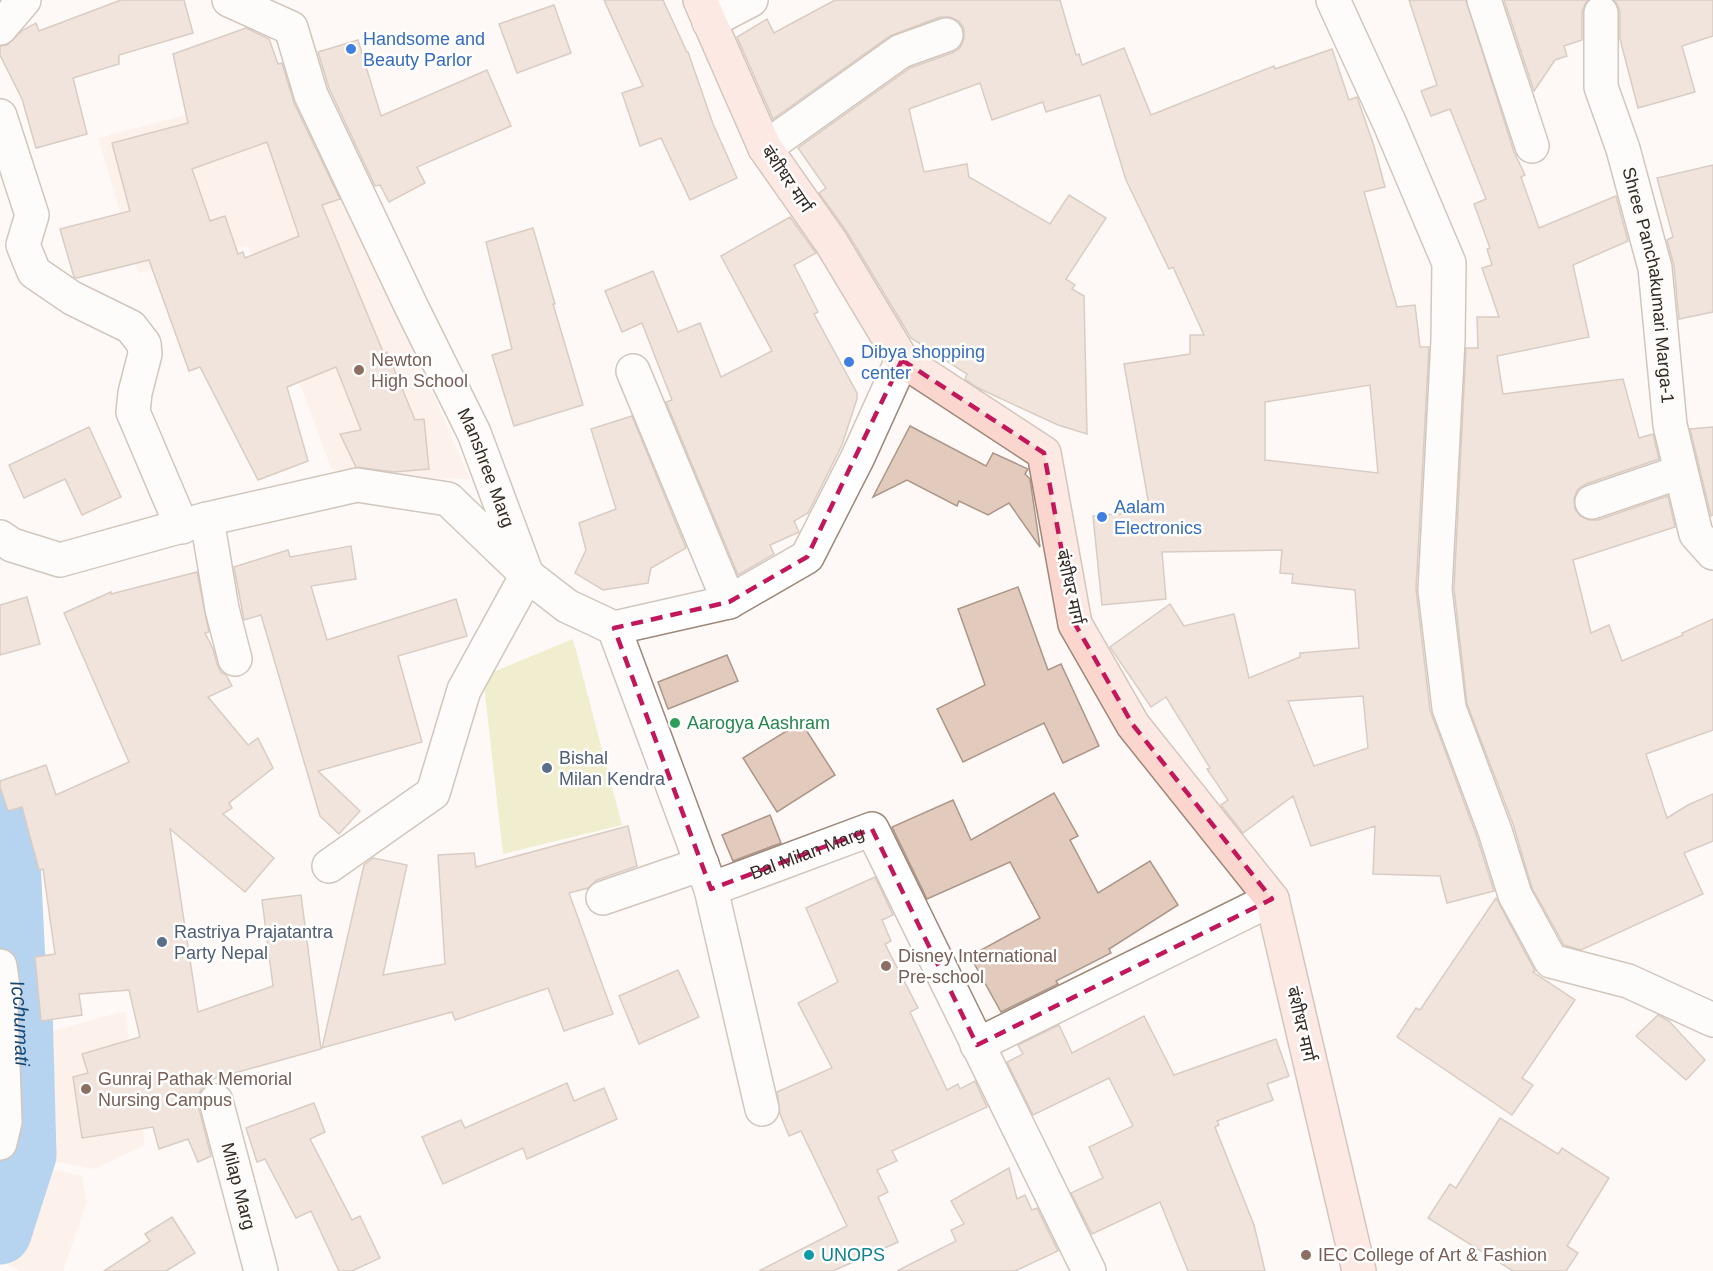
<svg xmlns="http://www.w3.org/2000/svg" width="1713" height="1271" font-family="Helvetica,'Noto Sans Devanagari',sans-serif">
	<style>
		.built { fill: #fce9dd }
		.green { fill: #dfe1a0 }
		.lines { fill: none; stroke-linecap: round; stroke-linejoin: round }
		.river { stroke: #61a6e7; stroke-width: 63 }
		.building { fill: #e2cabc; stroke: #ac9688; stroke-width: 1.5; fill-rule: evenodd }
		.minor-casing { stroke: #9d8879; stroke-width: 36 }
		.tertiary-casing { stroke: #9d8879; stroke-width: 36 }
		.secondary-casing { stroke: #9d8879; stroke-width: 36 }
		.minor { stroke: #fff; stroke-width: 33 }
		.tertiary { stroke: #fff; stroke-width: 33 }
		.secondary { stroke: #fad6ce; stroke-width: 33 }
		.marked { fill: none; stroke: #c2185b; stroke-width: 4.5; stroke-dasharray: 12 8; stroke-linejoin: round }
		.shop-dot { fill: #3f7fe0; stroke: #fff; stroke-width: 2 }
		.education-dot { fill: #8d6e63; stroke: #fff; stroke-width: 2 }
		.leisure-dot { fill: #2e9e5b; stroke: #fff; stroke-width: 2 }
		.service-dot { fill: #5c6f8a; stroke: #fff; stroke-width: 2 }
		.culture-dot { fill: #0f9aa8; stroke: #fff; stroke-width: 2 }
		.labels { text-anchor: middle; dominant-baseline: central; stroke-width: 5; stroke-linejoin: round; paint-order: stroke }
		.shop-label { font-size: 18px; fill: #366cbe; stroke: #fff; text-anchor: start }
		.street-label { font-size: 18px; fill: #342b25; stroke: #fff }
		.education-label { font-size: 18px; fill: #785e54; stroke: #fff; text-anchor: start }
		.leisure-label { font-size: 18px; fill: #27864d; stroke: #fff; text-anchor: start }
		.service-label { font-size: 18px; fill: #4e5e75; stroke: #fff; text-anchor: start }
		.culture-label { font-size: 18px; fill: #0d838f; stroke: #fff; text-anchor: start }
		.water-label { font-size: 20px; font-style: italic; fill: #164772; stroke: #fff }
	</style>
	<rect width="100%" height="100%" fill="#fef9f6"/>
	<g class="built">
		<polygon points="300,85 470,479 352,477 331,468 248,245 138,273 98,138"/>
		<polygon points="125,1011 145,1145 94,1169 43,1159 42,1168 81,1175 87,1202 63,1271 19,1271 0,1259 0,1234 22,1190 36,1142 35,1036"/>
	</g>
	<polygon class="green" points="573,639 622,825 503,854 483,676"/>
	<g class="lines">
		<path class="river" id="s1" d="M0,812L8,842L14,962L21,1006L25,1155L0,1233"/>
	</g>
	<g class="building">
		<polygon points="121,0 184,0 193,33 119,55 119,64 73,78 87,134 36,148 22,99 0,55 0,46 7,45 23,30 36,23 39,31"/>
		<polygon points="604,0 663,0 687,52 688,52 713,124 737,178 690,200 661,138 640,146 622,93 643,86"/>
		<path d="M835,0H1060L1076,55L1079,54L1082,65L1124,48L1151,115L1274,66L1275,69L1332,49L1349,100L1357,97L1358,100L1374,146L1385,187L1364,192L1397,307L1415,305L1420,347H1429L1416,589L1430,710L1477,837L1494,891L1447,903L1440,876L1373,874L1375,826L1311,846L1293,796L1243,833L1221,805L1228,800L1207,769L1210,768L1166,697L1151,707L1110,647L1170,604L1184,626L1234,614L1249,678L1300,657V653L1359,648L1355,590L1292,583L1293,574L1280,573L1282,550L1162,552L1166,599L1102,605L1093,516L1150,511L1124,364L1190,354V335H1204L1173,267L1169,269L1126,180L1100,95L1046,112L1043,102L992,120L980,83L909,109L924,172L967,164L969,177L1050,224L1069,195L1106,218L1066,279L1075,285L1072,289L1084,296L1087,434L1058,425L978,388L965,379L967,374L911,338L847,232L819,193L826,188L798,148L910,68L952,53L960,48L964,38V29L959,21L950,17H940L890,36L773,119L737,37L767,19L774,33ZM1370,385L1378,473L1265,460V402ZM1363,696L1368,748L1314,766L1288,701Z"/>
		<polygon points="1409,0 1466,0 1514,152 1525,175 1521,177 1539,228 1616,196 1628,241 1573,265 1589,337 1497,356 1503,394 1623,379 1639,438 1653,434 1659,459 1586,484 1578,489 1574,498 1575,509 1580,516 1589,520 1598,520 1668,496 1675,527 1573,560 1591,633 1609,625 1622,661 1683,635 1682,633 1713,619 1713,730 1646,754 1667,818 1688,805 1713,794 1713,841 1684,853 1703,894 1581,950 1564,945 1532,888 1513,824 1467,704 1454,589 1466,348 1478,348 1477,317 1499,317 1482,268 1492,265 1487,249 1490,248 1474,204 1486,199 1450,109 1431,116 1421,91 1437,85"/>
		<polygon points="1504,0 1588,0 1585,4 1582,12 1582,40 1564,46 1567,56 1555,60 1534,91"/>
		<polygon points="1614,0 1713,0 1713,36 1682,46 1695,92 1638,108 1620,39 1620,12 1617,4"/>
		<polygon points="554,5 571,53 517,73 499,24"/>
		<path d="M246,28L269,39L278,64L282,63L294,103L340,199L322,205L384,354L387,352L415,420L424,419L429,469L394,472L356,467L340,434L361,430L336,367L287,387L308,461L258,480L200,367L189,371L149,260L77,278L74,277L60,229L130,211L112,143L188,123L173,54ZM267,142L299,236L245,258L243,252L238,254L225,216L210,221L192,169Z"/>
		<polygon points="358,40 381,116 487,70 511,126 417,167 425,183 389,202 380,185 375,186 329,88 318,52"/>
		<polygon points="1713,165 1713,312 1679,319 1674,266 1667,240 1673,237 1657,178"/>
		<polygon points="790,217 816,253 794,265 818,312 814,314 857,393 857,399 842,445 808,513 794,521 799,532 770,545 774,554 738,575 666,402 672,400 642,323 622,332 605,291 653,271 678,332 700,323 721,377 772,351 721,256"/>
		<polygon points="533,228 555,304 553,304 583,405 514,426 492,355 512,349 486,242"/>
		<polygon points="632,416 686,548 651,568 648,583 603,590 575,573 586,550 579,523 616,509 591,429"/>
		<polygon points="910,426 986,466 993,453 1028,469 1025,474 1030,479 1040,547 1009,503 988,515 959,501 957,506 907,480 873,497"/>
		<polygon points="89,427 121,497 82,515 65,479 24,498 9,465"/>
		<polygon points="1713,427 1713,515 1711,516 1690,429"/>
		<polygon points="351,546 356,579 311,586 327,640 456,599 467,636 398,656 422,742 318,771 360,811 339,834 320,816 261,615 244,620 234,567 288,550 290,557"/>
		<polygon points="197,572 209,632 205,633 213,649 217,664 221,672 226,675 232,686 208,697 248,745 258,738 273,768 229,803 232,808 223,814 274,858 245,892 170,829 198,1012 273,986 262,900 301,895 321,1049 206,1081 207,1085 202,1088 198,1096 198,1105 211,1156 198,1162 188,1139 159,1149 153,1127 82,1138 73,1077 88,1073 82,1054 140,1037 129,990 79,994 82,1015 41,1021 35,957 55,954 43,869 39,870 22,807 8,811 0,787 0,781 46,765 56,795 129,762 64,613 111,592 111,594"/>
		<polygon points="1018,587 1048,670 1061,664 1099,746 1063,763 1044,723 963,762 937,709 985,685 958,609"/>
		<polygon points="27,597 40,644 0,655 0,605"/>
		<polygon points="727,655 738,681 668,709 658,682"/>
		<polygon points="801,722 835,775 777,812 743,758"/>
		<polygon points="1054,793 1078,836 1070,840 1098,893 1150,861 1178,905 1109,949 1111,953 1056,981 1058,984 1001,1012 970,956 1040,918 1010,862 927,899 892,827 953,800 971,840"/>
		<polygon points="770,815 781,843 733,861 722,835"/>
		<polygon points="628,826 637,866 597,880 588,888 569,893 613,1014 564,1031 548,988 455,1020 452,1012 322,1048 364,865 373,858 407,865 383,975 445,964 438,855 474,853 476,867"/>
		<polygon points="875,877 893,915 882,920 891,941 885,944 918,1008 910,1012 947,1090 958,1084 960,1089 975,1081 987,1107 892,1151 897,1161 877,1170 888,1192 878,1197 898,1242 833,1271 759,1271 847,1226 801,1131 789,1136 780,1114 777,1092 832,1068 798,1003 838,982 806,908"/>
		<polygon points="1496,898 1535,971 1533,972 1575,1000 1522,1078 1533,1085 1512,1115 1397,1037 1416,1008 1420,1010"/>
		<polygon points="678,970 699,1017 639,1044 619,996"/>
		<polygon points="1658,1015 1669,1021 1705,1060 1686,1080 1636,1036"/>
		<polygon points="1144,1016 1174,1075 1276,1039 1289,1076 1267,1084 1273,1100 1217,1121 1219,1125 1215,1127 1254,1225 1265,1271 1188,1271 1160,1202 1092,1234 1071,1193 1103,1178 1089,1147 1133,1126 1109,1078 1033,1115 1007,1062 1023,1054 1018,1045 1059,1025 1072,1053"/>
		<polygon points="567,1083 574,1101 604,1088 617,1119 527,1159 523,1148 443,1184 422,1137 461,1120 465,1128"/>
		<polygon points="314,1103 325,1132 310,1139 352,1220 360,1216 380,1258 352,1271 339,1271 311,1211 296,1218 265,1159 257,1162 246,1128"/>
		<polygon points="1500,1118 1558,1154 1562,1148 1609,1178 1567,1246 1578,1253 1566,1271 1513,1271 1428,1218 1450,1184 1456,1188"/>
		<polygon points="1009,1168 1017,1199 1025,1195 1032,1210 1037,1208 1058,1251 1015,1271 897,1271 956,1241 951,1230 964,1224 951,1201"/>
		<polygon points="172,1217 195,1253 166,1271 104,1271 150,1241 145,1234"/>
	</g>
	<g class="lines">
		<g class="minor-casing">
			<g id="minor">
				<path id="s2" d="M229,0L291,28L311,95L411,306L474,433L527,575L464,690L433,793L329,866"/>
				<polyline points="1333,0 1390,124 1449,263 1448,340 1435,590 1449,708 1495,831 1515,895 1551,961 1628,981 1713,1020"/>
				<polyline points="1484,0 1532,146"/>
				<path id="s3" d="M1601,13V87L1623,149L1655,268L1670,425L1696,534L1713,553"/>
				<polyline points="709,22 751,0"/>
				<polyline points="0,28 24,0"/>
				<polyline points="0,116 32,215 23,245 34,272 72,298 131,327 144,344 145,354 135,393 133,412 182,527"/>
				<polyline points="765,148 901,51 946,35"/>
				<polyline points="633,371 729,602"/>
				<polyline points="1592,502 1680,472"/>
				<polyline points="207,519 222,609 235,659"/>
				<path id="s4" d="M614,628L711,889L872,829L1089,1271"/>
				<polyline points="711,889 762,1109"/>
				<polyline points="603,898 702,864"/>
				<polyline points="0,966 4,994 1,1007 5,1122 0,1143"/>
				<polyline points="977,1045 1272,899"/>
				<path id="s5" d="M216,1101L261,1271"/>
			</g>
		</g>
		<g class="tertiary-casing">
			<polyline id="tertiary" points="0,537 12,545 60,560 207,519 357,485 448,499 527,575 567,606 614,628 729,602 807,557 858,457 902,360"/>
		</g>
		<g class="secondary-casing">
			<polyline id="secondary" points="700,0 765,148 831,242 902,360 1044,453 1075,624 1133,725 1272,899 1359,1271"/>
		</g>
		<use href="#minor" class="minor"/>
		<use href="#tertiary" class="tertiary"/>
		<use href="#secondary" class="secondary"/>
	</g>
	<path d="M0 0H1713V1271H0ZM902,360L1044,453L1075,624L1133,725L1272,899L977,1045L872,829L711,889L614,628L729,602L807,557Z" fill="#fef9f6" fill-opacity=".55" fill-rule="evenodd"/>
	<path class="marked" d="M902,360L1044,453L1075,624L1133,725L1272,899L977,1045L872,829L711,889L614,628L729,602L807,557Z"/>
	<g class="shop-dot">
		<circle cx="351" cy="49" r="6"/>
		<circle cx="849" cy="362" r="6"/>
		<circle cx="1102" cy="517" r="6"/>
	</g>
	<g class="education-dot">
		<circle cx="359" cy="370" r="6"/>
		<circle cx="886" cy="966" r="6"/>
		<circle cx="86" cy="1089" r="6"/>
		<circle cx="1306" cy="1255" r="6"/>
	</g>
	<circle class="leisure-dot" cx="675" cy="723" r="6"/>
	<g class="service-dot">
		<circle cx="547" cy="768" r="6"/>
		<circle cx="162" cy="942" r="6"/>
	</g>
	<circle class="culture-dot" cx="809" cy="1255" r="6"/>
	<g class="labels">
		<g class="shop-label">
			<text x="363" y="39">Handsome and<tspan x="363" dy="21">Beauty Parlor</tspan></text>
			<text x="861" y="352">Dibya shopping<tspan x="861" dy="21">center</tspan></text>
			<text x="1114" y="507">Aalam<tspan x="1114" dy="21">Electronics</tspan></text>
		</g>
		<g class="street-label">
			<text transform="translate(787 179) rotate(56)">बंशीधर मार्ग</text>
			<text stroke="none"><textPath href="#s3" startOffset="279">Shree Panchakumari Marga-1</textPath></text>
			<text stroke="none"><textPath href="#s2" startOffset="550">Manshree Marg</textPath></text>
			<text transform="translate(1070 587) rotate(78)">बंशीधर मार्ग</text>
			<text stroke="none"><textPath href="#s4" startOffset="381">Bal Milan Marg</textPath></text>
			<text transform="translate(1301 1024) rotate(77)">बंशीधर मार्ग</text>
			<text stroke="none"><textPath href="#s5" startOffset="88">Milap Marg</textPath></text>
		</g>
		<g class="education-label">
			<text x="371" y="360">Newton<tspan x="371" dy="21">High School</tspan></text>
			<text x="898" y="956">Disney International<tspan x="898" dy="21">Pre-school</tspan></text>
			<text x="98" y="1079">Gunraj Pathak Memorial<tspan x="98" dy="21">Nursing Campus</tspan></text>
			<text x="1318" y="1255">IEC College of Art &amp; Fashion</text>
		</g>
		<g class="leisure-label">
			<text x="687" y="723">Aarogya Aashram</text>
		</g>
		<g class="service-label">
			<text x="559" y="758">Bishal<tspan x="559" dy="21">Milan Kendra</tspan></text>
			<text x="174" y="932">Rastriya Prajatantra<tspan x="174" dy="21">Party Nepal</tspan></text>
		</g>
		<g class="culture-label">
			<text x="821" y="1255">UNOPS</text>
		</g>
		<g class="water-label">
			<text stroke="none"><textPath href="#s1" startOffset="213">Icchumati</textPath></text>
		</g>
	</g>
</svg>
